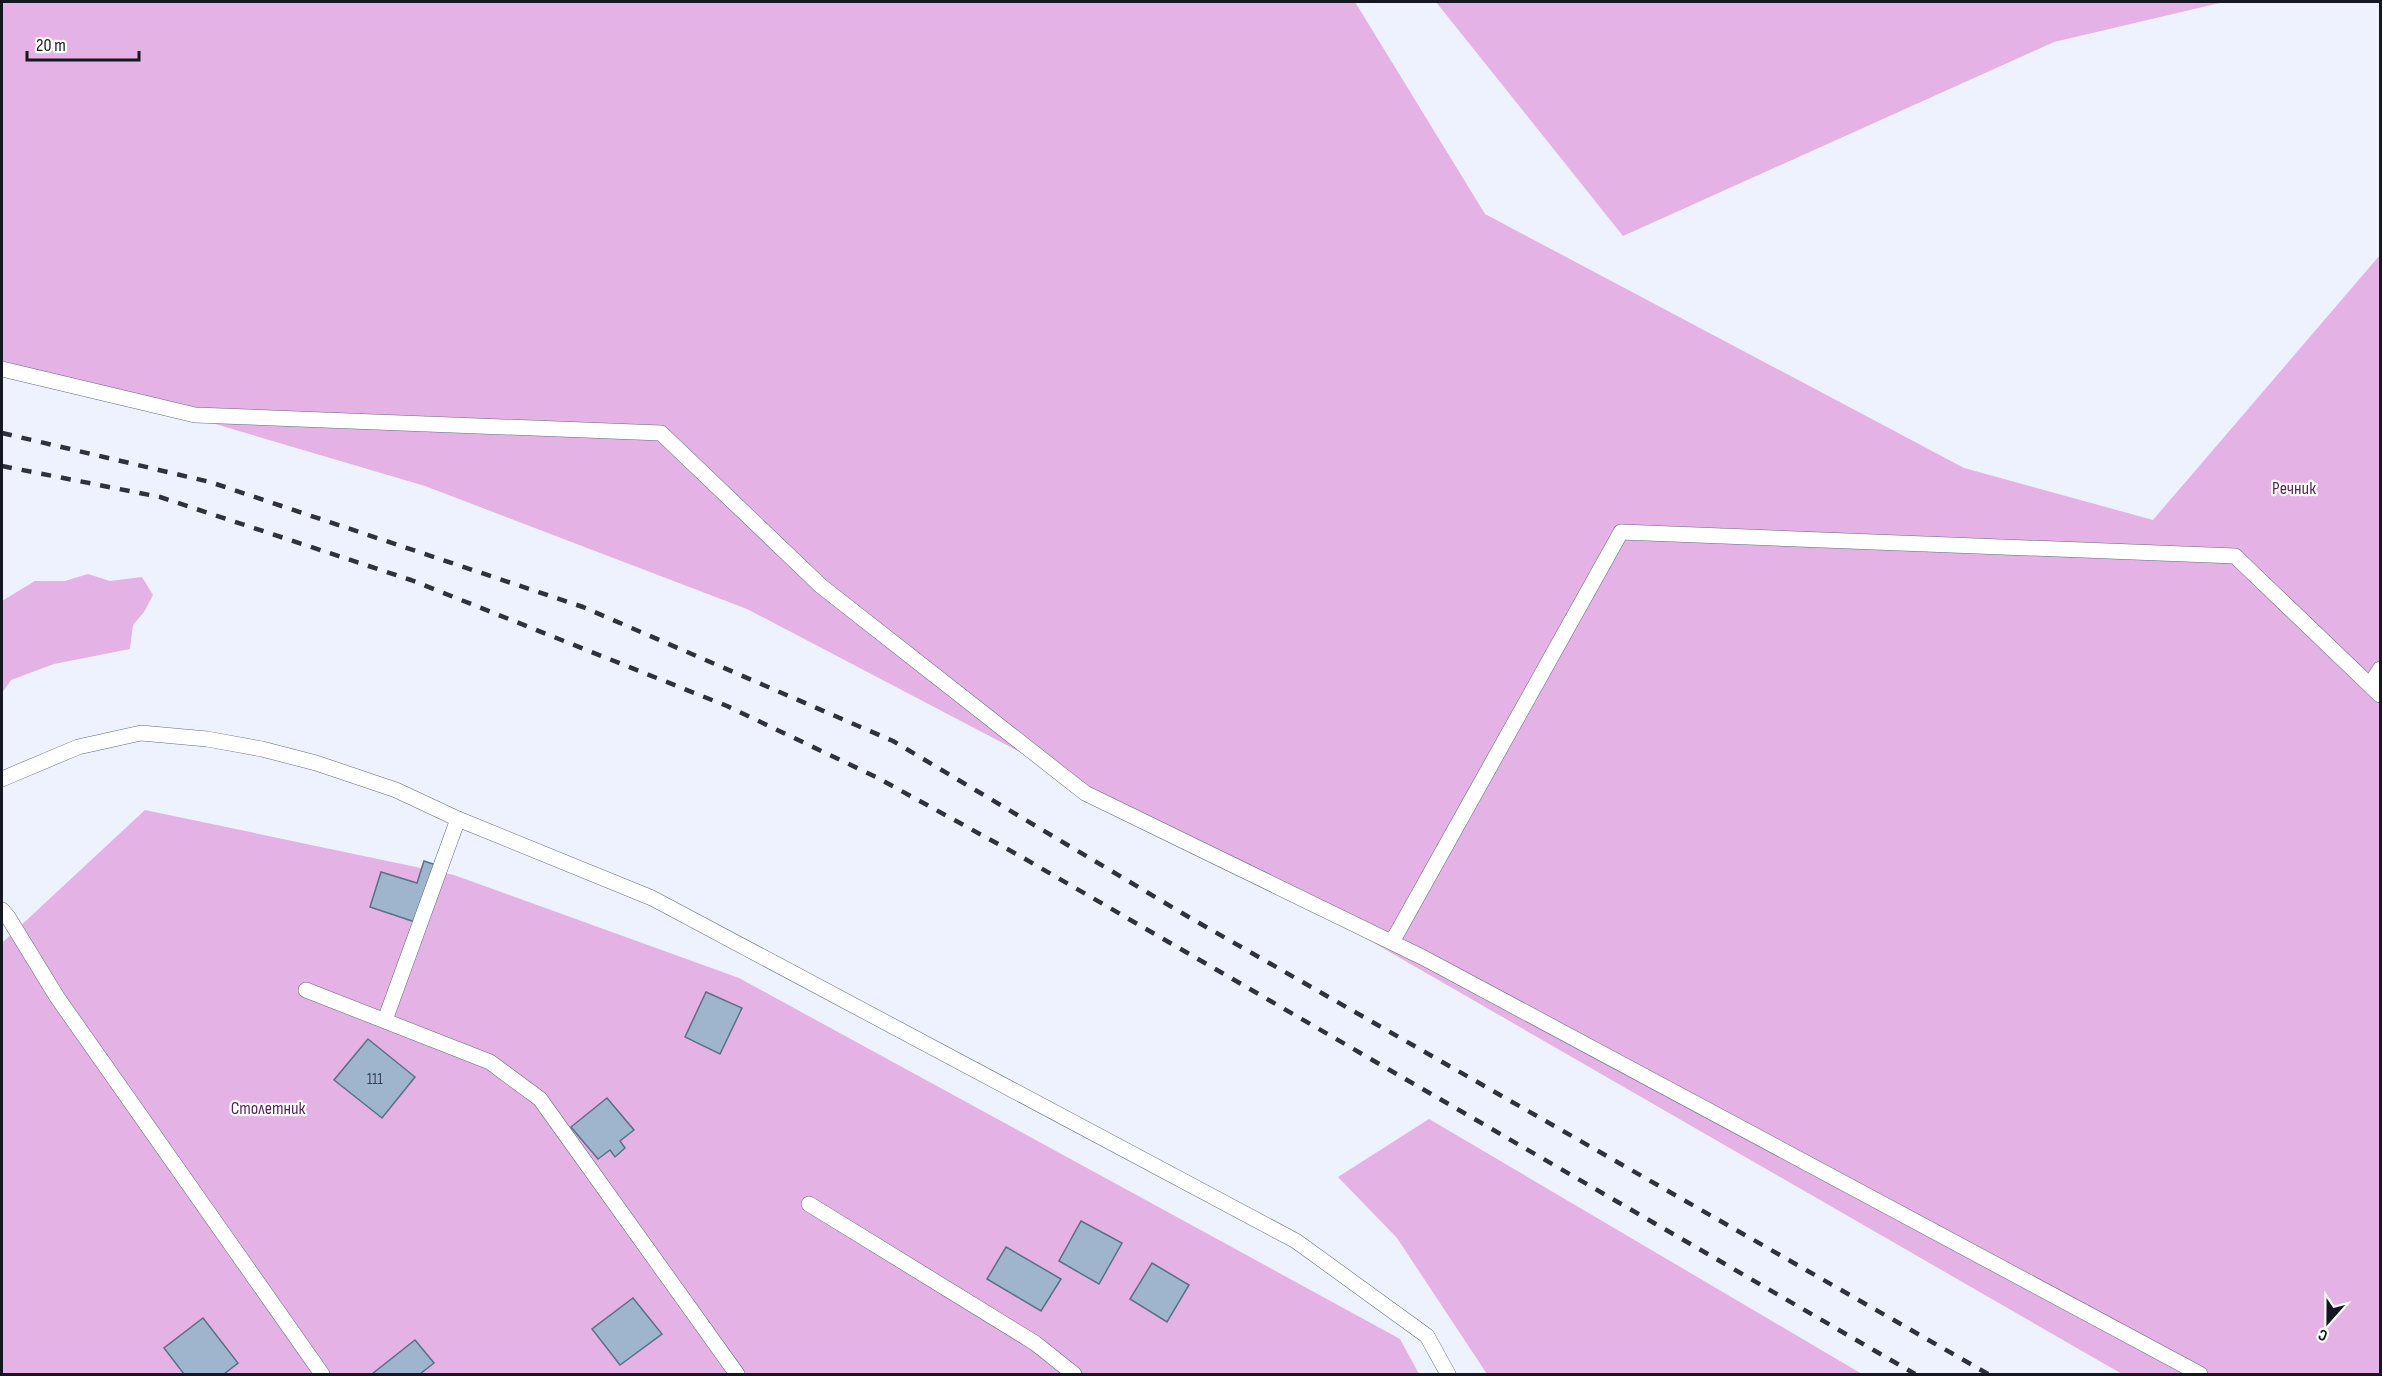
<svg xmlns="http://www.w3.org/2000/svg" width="2382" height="1376" font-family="'Sofia Sans Condensed',sans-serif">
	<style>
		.green { fill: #e4b2e4 }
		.building { fill: #9eb5cd; stroke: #5b7086; stroke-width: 1.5 }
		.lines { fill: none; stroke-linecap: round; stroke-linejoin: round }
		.lane-casing { stroke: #646a85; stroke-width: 16 }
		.lane { stroke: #fff; stroke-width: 15 }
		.rail { stroke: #2f313c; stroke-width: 4.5; stroke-dasharray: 10 10; stroke-linecap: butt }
		.labels { text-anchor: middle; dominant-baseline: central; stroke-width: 4.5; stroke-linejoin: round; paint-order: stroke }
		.number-label { font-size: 15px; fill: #373e4d }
		.park-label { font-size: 18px; fill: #5a1f5d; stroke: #fff }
	</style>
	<rect width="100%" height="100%" fill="#eef1fe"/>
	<g class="green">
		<polygon points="2,2 1355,2 1485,214 1964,468 2153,520 2380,255 2380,1374 2122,1374 1270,883 747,609 425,486 2,361"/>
		<polygon points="1436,2 2224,2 2054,42 1623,236"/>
		<polygon points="88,574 110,581 142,577 153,595 144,612 133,625 130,649 54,664 11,680 2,693 2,601 35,581 65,581"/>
		<polygon points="145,810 454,875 739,978 1400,1339 1419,1374 2,1374 2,943"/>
		<polygon points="1429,1119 1862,1374 1487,1374 1397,1238 1338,1177"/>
	</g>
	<g class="building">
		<polygon points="424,861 436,865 418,923 370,907 381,872 417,883"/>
		<polygon points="706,992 742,1008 720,1054 685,1037"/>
		<polygon points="368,1039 415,1077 382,1118 334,1080"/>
		<polygon points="607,1098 634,1130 620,1141 625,1148 615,1157 610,1150 598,1159 571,1127"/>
		<polygon points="1081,1221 1122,1243 1099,1284 1059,1261"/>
		<polygon points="1006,1247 1061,1279 1041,1311 987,1279"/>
		<polygon points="1152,1263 1189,1285 1167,1322 1130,1299"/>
		<polygon points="633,1298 662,1334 620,1365 592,1329"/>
		<polygon points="203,1318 238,1363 224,1374 184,1374 164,1348"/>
		<polygon points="415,1340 434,1363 420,1374 372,1374"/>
	</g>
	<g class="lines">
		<g class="lane-casing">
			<g id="lane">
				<polyline points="2,369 195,415 661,433 821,586 1085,793 1424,958 2200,1374"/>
				<polyline points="2370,685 2380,669"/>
				<polyline points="2,779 78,747 141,733 207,739 262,749 316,763 396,790 458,819 652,898 1296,1241 1427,1336 1448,1374"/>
				<polyline points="2,910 8,917 57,997 322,1374"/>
				<polyline points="1392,942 1621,532 2235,556 2380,695"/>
				<polyline points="306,990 490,1062 540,1099 737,1374"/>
				<polyline points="385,1020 458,819"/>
				<polyline points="809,1204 1035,1343 1074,1374"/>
			</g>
		</g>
		<use href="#lane" class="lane"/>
		<g class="rail">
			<polyline points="2,433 210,482 583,607 893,741 1187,916 1988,1374"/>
			<polyline points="2,466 160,497 411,580 727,706 876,777 1020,856 1915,1374"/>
		</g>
	</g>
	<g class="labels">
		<g class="number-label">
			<text x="375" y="1079">111</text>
		</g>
		<g class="park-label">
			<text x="2294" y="488">Речник</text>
			<text x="268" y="1108">Столетник</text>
		</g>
	</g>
	<rect width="2382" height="1376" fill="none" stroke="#151722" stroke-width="6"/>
	<g transform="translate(2328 1322) rotate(201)" stroke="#ffffff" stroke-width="4.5" paint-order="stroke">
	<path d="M0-4.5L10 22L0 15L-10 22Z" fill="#151722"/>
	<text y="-9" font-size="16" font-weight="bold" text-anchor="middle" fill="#151722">С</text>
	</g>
	<path d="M27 51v9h112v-9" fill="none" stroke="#151722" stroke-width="3"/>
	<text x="36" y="51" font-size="18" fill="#151722" stroke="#ffffff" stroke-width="4.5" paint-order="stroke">20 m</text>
</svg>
